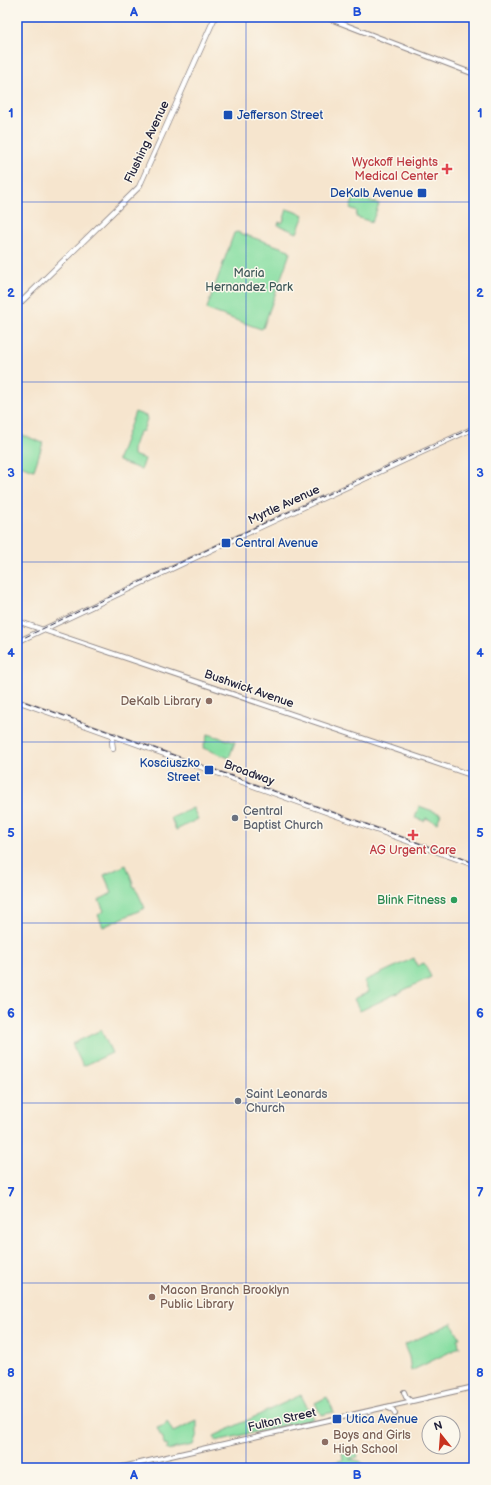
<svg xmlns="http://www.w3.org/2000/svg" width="491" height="1485" font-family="'Balsamiq Sans',sans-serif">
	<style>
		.green { fill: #87dea2; stroke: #54806e }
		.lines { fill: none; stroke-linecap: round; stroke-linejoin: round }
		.secondary-casing { stroke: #8c8484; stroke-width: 6 }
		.primary-casing { stroke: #8c8484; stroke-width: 6 }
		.secondary { stroke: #fff; stroke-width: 4 }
		.primary { stroke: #fff; stroke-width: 4.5 }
		.rail { stroke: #22223b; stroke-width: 1; stroke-dasharray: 6 3; stroke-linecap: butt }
		.grid { fill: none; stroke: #1d4ed8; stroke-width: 1; stroke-opacity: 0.55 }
		.transit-dot { fill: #1a4fb4; stroke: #fbf7ec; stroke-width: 1.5 }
		.health-dot { fill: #e0444e; stroke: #fbf7ec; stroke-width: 1.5 }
		.education-dot { fill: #8d6e63; stroke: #fbf7ec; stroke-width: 1.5 }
		.worship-dot { fill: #6b7280; stroke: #fbf7ec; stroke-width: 1.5 }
		.leisure-dot { fill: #2e9e5b; stroke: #fbf7ec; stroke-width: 1.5 }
		.labels { text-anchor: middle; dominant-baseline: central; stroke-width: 3; stroke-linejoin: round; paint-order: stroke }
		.transit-label { font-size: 12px; fill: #164399; stroke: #fbf7ec; text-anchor: start }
		.street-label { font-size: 12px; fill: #22223b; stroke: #fbf7ec }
		.health-label { font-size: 12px; fill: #be3a42; stroke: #fbf7ec; text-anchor: end }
		.park-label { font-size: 12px; fill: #405a5a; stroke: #fbf7ec }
		.education-label { font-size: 12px; fill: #785e54; stroke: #fbf7ec; text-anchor: start }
		.worship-label { font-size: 12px; fill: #5b616d; stroke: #fbf7ec; text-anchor: start }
		.leisure-label { font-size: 12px; fill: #27864d; stroke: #fbf7ec; text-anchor: end }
		.neatline { fill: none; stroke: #1d4ed8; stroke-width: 1.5 }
		.grid-label { font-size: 13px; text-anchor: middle; font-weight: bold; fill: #1d4ed8 }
	</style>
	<rect width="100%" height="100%" fill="#fbf7ec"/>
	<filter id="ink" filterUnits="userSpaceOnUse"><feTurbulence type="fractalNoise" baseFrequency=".025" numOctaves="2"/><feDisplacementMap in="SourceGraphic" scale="8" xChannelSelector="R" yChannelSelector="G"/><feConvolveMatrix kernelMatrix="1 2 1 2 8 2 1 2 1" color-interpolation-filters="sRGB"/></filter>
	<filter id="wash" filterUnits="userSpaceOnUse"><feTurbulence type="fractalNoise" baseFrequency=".012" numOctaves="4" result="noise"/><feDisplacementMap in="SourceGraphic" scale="16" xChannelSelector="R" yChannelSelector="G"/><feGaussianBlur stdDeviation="0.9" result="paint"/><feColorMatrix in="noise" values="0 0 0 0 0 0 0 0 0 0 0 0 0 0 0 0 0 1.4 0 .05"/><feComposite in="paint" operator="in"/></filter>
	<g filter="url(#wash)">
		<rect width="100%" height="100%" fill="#f6e5ce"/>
		<g class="green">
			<polygon points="355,196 379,204 372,222 356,217 357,211 350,208"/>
			<polygon points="287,209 304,215 297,233 278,225 279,222 282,223 283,222"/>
			<polygon points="237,232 289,250 290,253 263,328 261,329 208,310 207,308 234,233"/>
			<polygon points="135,412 146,416 147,419 143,431 139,432 133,449 133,455 145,459 142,468 140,469 118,461 118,459"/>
			<polygon points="20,434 43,443 34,470 17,464 17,443"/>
			<polygon points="208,734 235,742 229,758 203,748"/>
			<polygon points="419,806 441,814 437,823 426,818 424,821 415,818"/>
			<polygon points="193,808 198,819 176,830 171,818"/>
			<polygon points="126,865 133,883 133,886 135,887 145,908 103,927 98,915 104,911 99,900 112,893 104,875"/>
			<polygon points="414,958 417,966 424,963 431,977 360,1011 354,999 369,992 364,981"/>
			<polygon points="101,1030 112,1053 83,1066 72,1044"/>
			<polygon points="452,1323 460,1338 457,1339 459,1342 458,1343 460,1347 411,1371 409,1357 404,1345"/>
			<polygon points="301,1395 313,1419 216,1441 214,1436"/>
			<polygon points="327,1397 334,1412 321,1415 315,1403"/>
			<polygon points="167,1421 173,1432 197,1421 197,1434 193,1445 167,1450 166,1448 168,1447 167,1444 165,1445 157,1428 165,1425"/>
			<polygon points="356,1450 358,1457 349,1459 360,1461 368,1468 311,1468 343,1460 342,1453"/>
		</g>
	</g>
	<g filter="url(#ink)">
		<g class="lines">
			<g class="secondary-casing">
				<g id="secondary">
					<polyline points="325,17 474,74"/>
					<polyline points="17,621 474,776"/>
					<polyline points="404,1392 406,1397 411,1401"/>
					<polyline points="386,1407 393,1410 395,1414"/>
					<polyline points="118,1468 474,1387"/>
				</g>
			</g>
			<g class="primary-casing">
				<g id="primary">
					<polyline points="17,306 139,187 215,17"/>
					<polyline points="17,642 228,542 474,428"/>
					<polyline points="17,701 474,865"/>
					<polyline points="113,749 112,742 114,735"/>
				</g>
			</g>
			<use href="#secondary" class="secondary"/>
			<use href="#primary" class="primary"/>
			<g class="rail">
				<polyline points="17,641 232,538 474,427"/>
				<polyline points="17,699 474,863"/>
			</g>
		</g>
	</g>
	<path class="grid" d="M246,17V1468M17,202H474M17,382H474M17,562H474M17,742H474M17,923H474M17,1103H474M17,1283H474"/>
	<g class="transit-dot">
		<rect x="223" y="110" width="10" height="10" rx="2"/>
		<rect x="417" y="188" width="10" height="10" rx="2"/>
		<rect x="221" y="538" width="10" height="10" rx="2"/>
		<rect x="204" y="765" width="10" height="10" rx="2"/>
		<rect x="332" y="1414" width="10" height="10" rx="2"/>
	</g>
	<g class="health-dot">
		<path d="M445 163h4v4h4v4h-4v4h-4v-4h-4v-4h4z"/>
		<path d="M411 829h4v4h4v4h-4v4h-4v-4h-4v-4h4z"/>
	</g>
	<g class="education-dot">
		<circle cx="209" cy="701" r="4"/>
		<circle cx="152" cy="1297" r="4"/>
		<circle cx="325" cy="1442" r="4"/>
	</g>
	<g class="worship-dot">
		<circle cx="235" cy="818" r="4"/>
		<circle cx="238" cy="1101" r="4"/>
	</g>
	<circle class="leisure-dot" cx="454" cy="900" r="4"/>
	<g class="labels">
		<g class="transit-label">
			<text x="237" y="115">Jefferson Street</text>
			<text x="413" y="193" text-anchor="end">DeKalb Avenue</text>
			<text x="235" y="543">Central Avenue</text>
			<text x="200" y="763" text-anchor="end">Kosciuszko<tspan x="200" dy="14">Street</tspan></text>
			<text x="346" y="1419">Utica Avenue</text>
		</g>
		<g class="street-label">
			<text transform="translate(147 142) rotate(-65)">Flushing Avenue</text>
			<text transform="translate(284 505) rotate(-25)">Myrtle Avenue</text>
			<text transform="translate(249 689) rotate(19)">Bushwick Avenue</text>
			<text transform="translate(249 773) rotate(20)">Broadway</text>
			<text transform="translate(282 1420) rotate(-13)">Fulton Street</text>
		</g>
		<g class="health-label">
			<text x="438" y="162">Wyckoff Heights<tspan x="438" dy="14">Medical Center</tspan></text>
			<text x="413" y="850" text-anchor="middle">AG Urgent Care</text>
		</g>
		<g class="park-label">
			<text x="249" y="273">Maria<tspan x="249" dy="14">Hernandez Park</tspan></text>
		</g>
		<g class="education-label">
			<text x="201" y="701" text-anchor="end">DeKalb Library</text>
			<text x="160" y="1290">Macon Branch Brooklyn<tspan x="160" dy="14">Public Library</tspan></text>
			<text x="333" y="1435">Boys and Girls<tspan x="333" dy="14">High School</tspan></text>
		</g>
		<g class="worship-label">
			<text x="243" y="811">Central<tspan x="243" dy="14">Baptist Church</tspan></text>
			<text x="246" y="1094">Saint Leonards<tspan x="246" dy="14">Church</tspan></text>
		</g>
		<g class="leisure-label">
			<text x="446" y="900">Blink Fitness</text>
		</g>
	</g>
	<rect width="491" height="1485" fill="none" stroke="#fbf7ec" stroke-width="44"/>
	<g transform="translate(441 1435) rotate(343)"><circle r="19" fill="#fbf7ec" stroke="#a4a2a5"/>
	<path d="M0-3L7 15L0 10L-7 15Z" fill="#c8321e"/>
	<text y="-6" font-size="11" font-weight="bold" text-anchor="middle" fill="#22223b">N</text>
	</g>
	<rect x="22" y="22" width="447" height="1441" class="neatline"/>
	<g class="grid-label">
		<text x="134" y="16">A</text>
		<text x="357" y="16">B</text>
		<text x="11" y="117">1</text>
		<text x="480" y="117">1</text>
		<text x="11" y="297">2</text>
		<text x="480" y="297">2</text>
		<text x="11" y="477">3</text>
		<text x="480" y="477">3</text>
		<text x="11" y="657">4</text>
		<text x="480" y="657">4</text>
		<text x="11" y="837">5</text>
		<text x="480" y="837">5</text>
		<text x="11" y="1017">6</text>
		<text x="480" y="1017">6</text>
		<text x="11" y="1197">7</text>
		<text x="480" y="1197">7</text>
		<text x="11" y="1377">8</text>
		<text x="480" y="1377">8</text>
		<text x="134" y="1479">A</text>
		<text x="357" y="1479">B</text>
	</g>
</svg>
